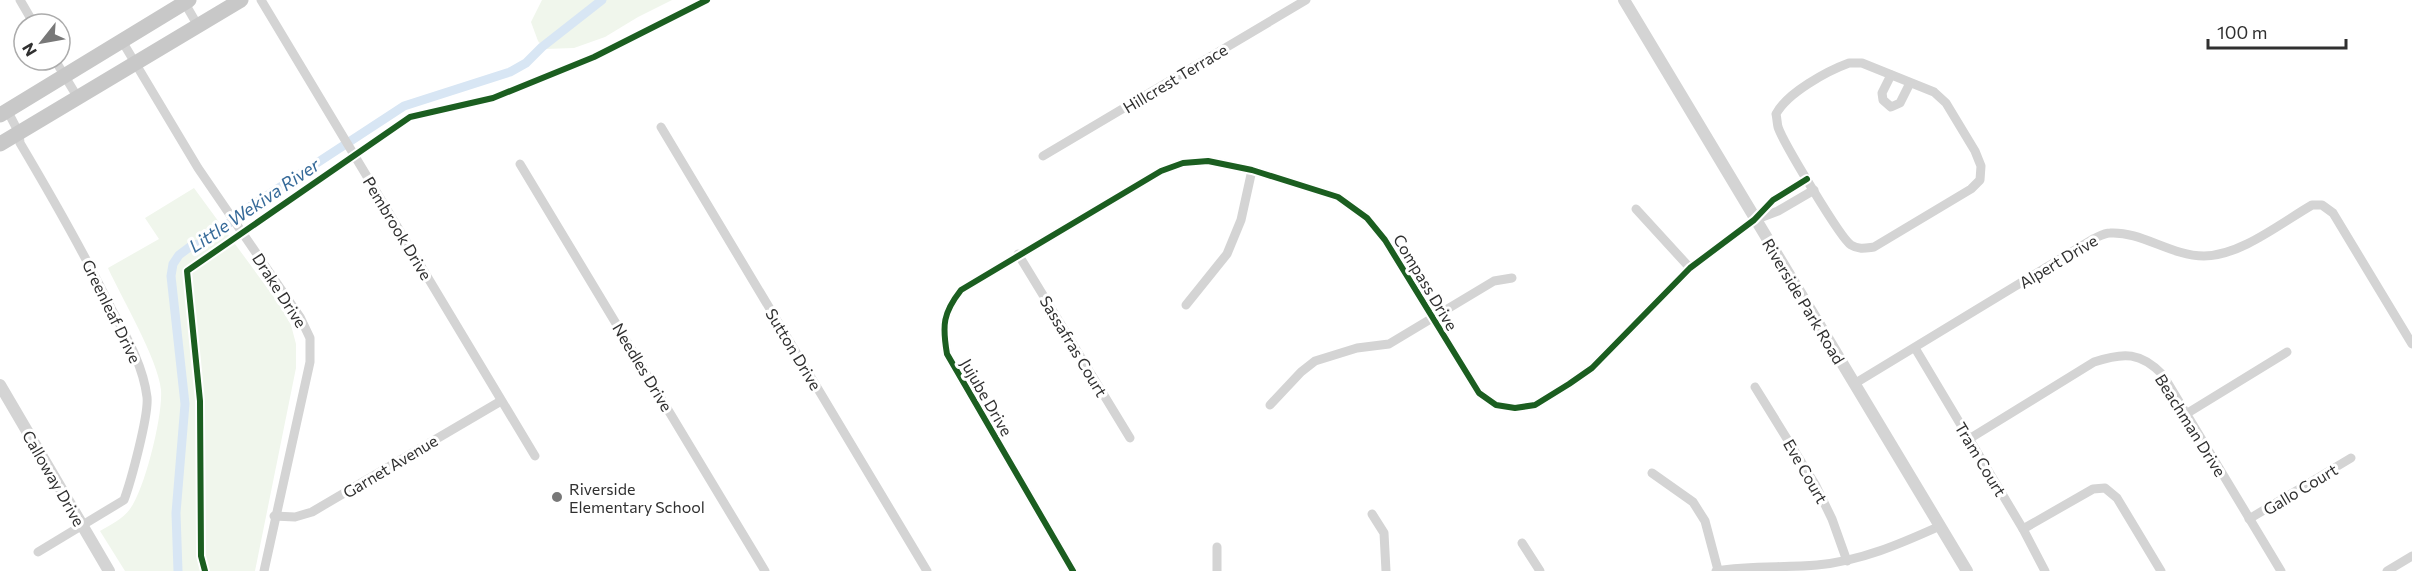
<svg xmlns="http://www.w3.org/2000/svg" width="2412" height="571" font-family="Commissioner,sans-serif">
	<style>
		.green { fill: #f0f6ec }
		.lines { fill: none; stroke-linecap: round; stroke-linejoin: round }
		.canal { stroke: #d8e6f4; stroke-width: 9 }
		.minor { stroke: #d4d4d4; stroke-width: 9 }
		.tertiary { stroke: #d4d4d4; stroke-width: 12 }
		.primary { stroke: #c8c8c8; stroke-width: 15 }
		.cycleway-casing { stroke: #fff; stroke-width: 10 }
		.cycleway { stroke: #1b5e20; stroke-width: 6 }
		.poi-dot { fill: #787878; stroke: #fff; stroke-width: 2 }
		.labels { text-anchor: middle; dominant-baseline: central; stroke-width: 6; stroke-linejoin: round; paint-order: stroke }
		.street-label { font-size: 16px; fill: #303030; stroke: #fff }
		.poi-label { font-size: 16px; fill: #303030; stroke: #fff; text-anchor: start }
		.water-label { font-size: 18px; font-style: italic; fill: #366a99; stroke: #fff }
	</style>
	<rect width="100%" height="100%" fill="#fff"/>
	<g class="green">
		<polygon points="542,0 672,0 638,17 605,37 574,48 545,49 538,41 531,22"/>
		<path d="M194,188L279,304L291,325L296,344V368L255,571H125L100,531C110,525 123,519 130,509C145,489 163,415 161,390C158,359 122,299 108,268L159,239L145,218Z"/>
	</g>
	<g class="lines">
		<polyline class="canal" points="178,571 176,513 185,404 171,276 173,264 179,255 191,246 205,242 251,206 404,106 510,72 526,63 542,47 602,0"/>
		<g class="minor">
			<polyline points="20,0 34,24"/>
			<polyline points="183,0 198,26"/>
			<polyline points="261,0 535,456"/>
			<polyline points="122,41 198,168 300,317 310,338 310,362 264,571"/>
			<polyline points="55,60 78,98"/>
			<path d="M1849,63H1862L1934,92L1946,103L1975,151L1981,166L1980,180L1971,189L1874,247C1866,248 1859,250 1851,245C1841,239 1783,142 1778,127C1777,123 1777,118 1776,114C1787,93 1827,71 1849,63Z"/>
			<polyline points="1891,75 1882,93 1883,100 1891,107 1900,103 1910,83"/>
			<path d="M7,110L19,133L20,143C52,197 83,251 111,308C126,336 143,365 147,397C149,415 131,481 124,500L38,552"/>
			<polyline points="661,127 927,571"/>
			<polyline points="1043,156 1306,0"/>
			<polyline points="520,164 765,571"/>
			<polyline points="1636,209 1690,268"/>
			<polyline points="1757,219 1778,211 1814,190"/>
			<polyline points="1018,254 1130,438"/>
			<polyline points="1186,305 1227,254 1241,220 1252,170"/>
			<polyline points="1915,348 2023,529 2045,571"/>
			<path d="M1854,384L2093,239C2098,237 2104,233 2110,233C2141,231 2171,256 2204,256C2240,256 2281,223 2312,205H2322L2333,213L2412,344"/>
			<polyline points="1755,387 1815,484 1832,519 1847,561"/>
			<polyline points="1270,405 1301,372 1315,361 1357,348 1389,344 1494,281 1512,278"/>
			<polyline points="2186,414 2287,352"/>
			<path d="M1969,439L2094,362C2124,352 2141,352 2163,375L2281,571"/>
			<polyline points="1652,473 1693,502 1705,521 1718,570"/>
			<polyline points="1372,514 1384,533 1386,571"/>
			<polyline points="274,516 295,517 312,512 501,401"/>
			<polyline points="2249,519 2351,458"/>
			<polyline points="2023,529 2093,489 2105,488 2117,498 2161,571"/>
			<polyline points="1522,543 1540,571"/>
			<path d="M1073,571L947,354C942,325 943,313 961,290L1161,171L1183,163L1208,161L1252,170L1338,197L1367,218L1385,240L1479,393L1496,405L1515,408L1535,405L1569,384L1592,368L1690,268L1754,220L1773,200L1807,179"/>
			<polyline points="1217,571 1217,547"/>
			<path d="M1716,571C1750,565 1784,568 1817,565C1861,561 1900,544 1940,526"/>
			<polyline points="2387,571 2412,556"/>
		</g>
		<g class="tertiary">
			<polyline points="1624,0 1967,571"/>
			<polyline points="0,385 109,571"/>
		</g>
		<g class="primary">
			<polyline points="0,115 189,0"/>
			<polyline points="0,144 241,0"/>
		</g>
		<g class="cycleway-casing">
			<g id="cycleway">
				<polyline points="205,571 201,556 200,401 187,271 410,117 493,98 594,57 707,0"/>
				<path d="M1073,571L947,354C942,325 943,313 961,290L1161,171L1183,163L1208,161L1252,170L1338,197L1367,218L1385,240L1479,393L1496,405L1515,408L1535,405L1569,384L1592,368L1690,268L1754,220L1773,200L1807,179"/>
			</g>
		</g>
		<use href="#cycleway" class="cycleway"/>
	</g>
	<circle class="poi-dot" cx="557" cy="497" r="6"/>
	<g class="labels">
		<g class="street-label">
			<text transform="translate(1175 78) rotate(-31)">Hillcrest Terrace</text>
			<text transform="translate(398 228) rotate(59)">Pembrook Drive</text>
			<text transform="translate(2058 261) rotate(-31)">Alpert Drive</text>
			<text transform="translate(1426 282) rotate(59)">Compass Drive</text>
			<text transform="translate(280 290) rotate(57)">Drake Drive</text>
			<text transform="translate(1804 301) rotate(59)">Riverside Park Road</text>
			<text transform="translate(112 311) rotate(64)">Greenleaf Drive</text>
			<text transform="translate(1074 346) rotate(59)">Sassafras Court</text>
			<text transform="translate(794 349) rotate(59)">Sutton Drive</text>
			<text transform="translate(643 367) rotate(59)">Needles Drive</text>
			<text transform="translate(987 397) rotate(60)">Jujube Drive</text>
			<text transform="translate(2191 425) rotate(58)">Beachman Drive</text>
			<text transform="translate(1981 459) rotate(59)">Tram Court</text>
			<text transform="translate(390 466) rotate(-31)">Garnet Avenue</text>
			<text transform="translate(1806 471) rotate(60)">Eve Court</text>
			<text transform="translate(54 478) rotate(60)">Calloway Drive</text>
			<text transform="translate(2300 489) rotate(-31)">Gallo Court</text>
		</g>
		<g class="poi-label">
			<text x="569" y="488">Riverside<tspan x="569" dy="18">Elementary School</tspan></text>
		</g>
		<g class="water-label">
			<text transform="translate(254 205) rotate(-34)">Little Wekiva River</text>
		</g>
	</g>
	<g transform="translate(42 42) rotate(239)"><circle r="28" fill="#ffffff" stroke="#acacac" stroke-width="1.5"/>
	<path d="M0-4.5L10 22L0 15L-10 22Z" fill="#787878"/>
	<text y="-9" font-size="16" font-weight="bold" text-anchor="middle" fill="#303030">N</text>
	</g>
	<path d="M2208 39v9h138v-9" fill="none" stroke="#303030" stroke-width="3"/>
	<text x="2217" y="39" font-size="18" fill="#303030" stroke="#ffffff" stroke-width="4.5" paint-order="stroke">100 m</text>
</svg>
